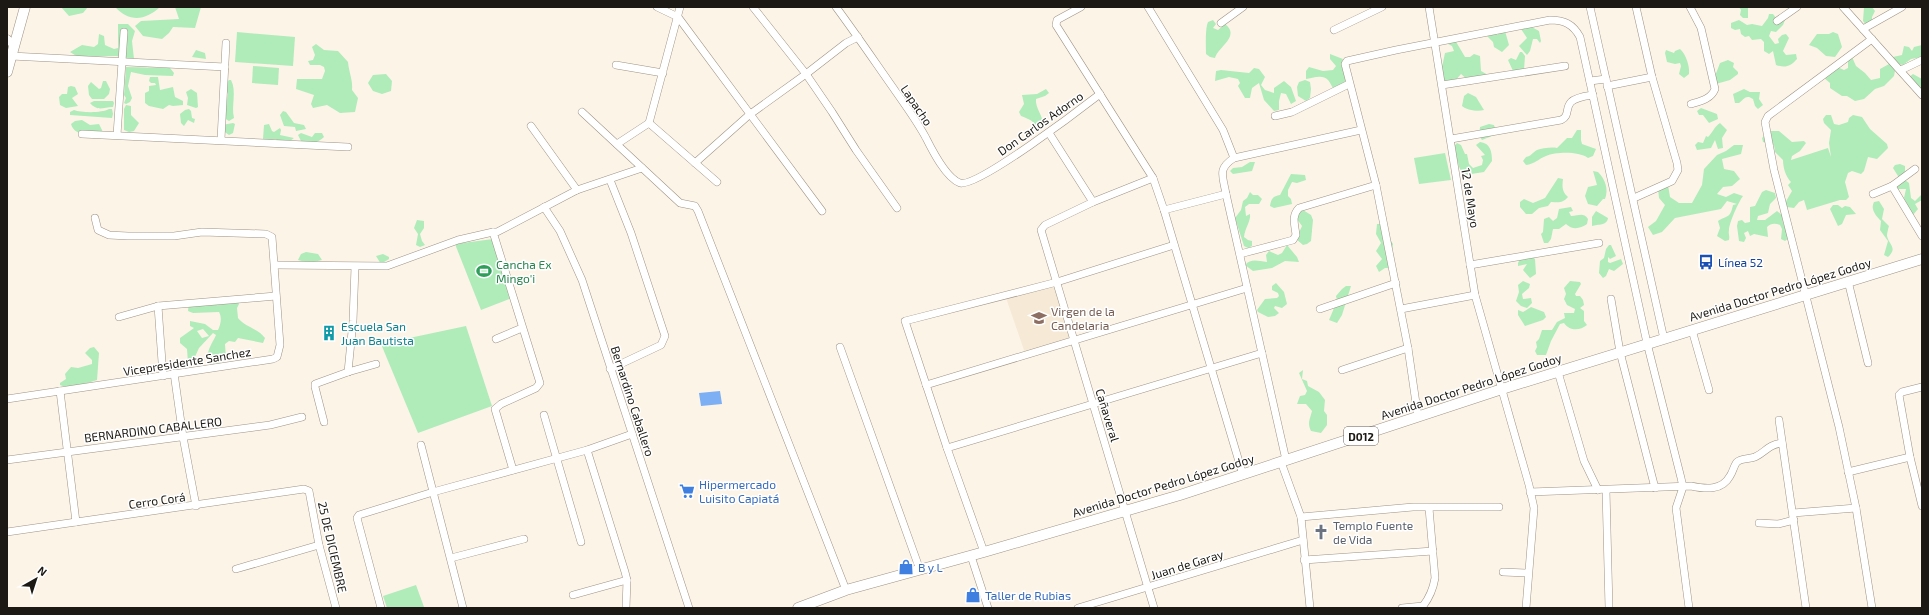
<svg xmlns="http://www.w3.org/2000/svg" width="1929" height="615" font-family="'Exo 2',sans-serif">
	<style>
		.education { fill: #f6ead6 }
		.green { fill: #afecb9; fill-rule: evenodd }
		.water { fill: #7daff5 }
		.lines { fill: none; stroke-linecap: round; stroke-linejoin: round }
		.minor-casing { stroke: #9e9385; stroke-width: 8 }
		.tertiary-casing { stroke: #9e9385; stroke-width: 9 }
		.primary-casing { stroke: #9e9385; stroke-width: 11 }
		.minor { stroke: #fff; stroke-width: 7 }
		.tertiary { stroke: #fff; stroke-width: 8 }
		.primary { stroke: #fff; stroke-width: 10 }
		.labels { text-anchor: middle; dominant-baseline: central; stroke-width: 3; stroke-linejoin: round; paint-order: stroke }
		.shield { fill: #fff; stroke: #605d5a; stroke-width: 1 }
		.shield-label { font-size: 11px; font-weight: bold; fill: #1c1813 }
		.street-label { font-size: 12px; fill: #1c1813; stroke: #fff }
		.transit-label { font-size: 12px; fill: #164399; stroke: #fff; text-anchor: start }
		.leisure-label { font-size: 12px; fill: #27864d; stroke: #fff; text-anchor: start }
		.education-label { font-size: 12px; fill: #785e54; stroke: #fff; text-anchor: start }
		.culture-label { font-size: 12px; fill: #0d838f; stroke: #fff; text-anchor: start }
		.shop-label { font-size: 12px; fill: #366cbe; stroke: #fff; text-anchor: start }
		.worship-label { font-size: 12px; fill: #5b616d; stroke: #fff; text-anchor: start }
	</style>
	<rect width="100%" height="100%" fill="#fdf4e8"/>
	<polygon class="education" points="1054,284 1071,339 1025,353 1006,298"/>
	<g class="green">
		<polygon points="61,7 88,7 83,13 69,16"/>
		<path d="M115,7H160C145,21 129,22 115,7Z"/>
		<polygon points="175,7 201,7 195,28 173,27 169,33 162,39 143,36 135,26 141,21 179,19"/>
		<polygon points="1739,7 1748,7 1748,18 1743,18 1740,15 1741,10"/>
		<polygon points="1864,7 1872,7 1875,11 1872,17 1872,22 1866,25 1863,21"/>
		<path d="M1769,14H1773L1776,18H1780L1785,20L1783,25L1776,32L1771,31L1769,36L1775,44L1779,43L1778,39L1782,35L1786,34L1789,38L1783,51L1786,55L1796,54L1797,59C1790,67 1785,68 1776,65L1773,51L1769,54L1764,51V42L1761,39L1752,40L1749,36L1745,37L1741,34L1740,29L1735,30L1731,28V23L1739,20L1747,25L1752,24L1762,26L1768,18Z"/>
		<path d="M1213,20L1216,24L1213,28L1218,30L1225,24C1241,36 1218,47 1215,58L1210,57L1206,54C1206,46 1205,28 1208,22Z"/>
		<polygon points="118,24 128,24 135,31 132,41 134,59 116,56 78,57 70,52 82,45 94,47 98,44 99,34 104,36 105,45 114,49 118,48"/>
		<polygon points="1528,25 1539,31 1541,41 1540,43 1537,39 1533,39 1530,51 1527,55 1519,46 1527,38 1521,29"/>
		<polygon points="1503,31 1505,31 1509,45 1502,52 1494,47 1493,42 1487,36 1496,33 1497,35"/>
		<polygon points="237,32 295,37 293,66 235,62"/>
		<polygon points="1833,32 1838,34 1842,47 1835,57 1826,56 1817,48 1809,45 1817,34 1829,34"/>
		<polygon points="1448,39 1455,40 1465,57 1470,57 1474,54 1480,56 1481,71 1490,76 1468,80 1461,74 1455,81 1446,82 1443,79 1442,67 1445,53 1454,51 1452,46 1448,44"/>
		<path d="M316,44L324,50L338,51L348,62C349,73 353,80 352,90L358,98L355,112L340,113L327,105L313,108L311,104L314,95L296,89L297,79H322L325,71L324,67L320,65H310L308,61L313,60L315,55L312,47Z"/>
		<polygon points="1922,45 1922,57 1911,59 1903,65 1898,64 1893,57 1902,55 1904,46 1909,47 1912,51 1914,47"/>
		<path d="M1680,49C1686,54 1690,67 1689,74L1684,78L1679,74L1681,66L1680,63L1675,64L1667,62L1665,53L1666,50L1674,53L1675,51Z"/>
		<polygon points="196,50 205,53 206,59 192,57"/>
		<polygon points="1520,52 1522,52 1525,56 1524,70 1513,71 1508,60 1511,58 1516,60"/>
		<path d="M1330,54L1343,59L1341,65L1346,77L1344,86L1333,88C1331,85 1330,82 1328,80C1323,74 1312,78 1306,79V71L1309,67L1323,71L1333,70L1336,66L1330,59Z"/>
		<polygon points="1852,57 1856,66 1865,73 1871,80 1880,78 1880,69 1889,64 1893,67 1895,71 1894,76 1884,86 1875,89 1864,99 1855,101 1847,96 1842,96 1830,88 1830,83 1823,77 1835,66 1844,70 1848,68 1848,59"/>
		<polygon points="1728,60 1734,63 1733,67 1738,72 1738,74 1730,80 1716,84 1715,76 1720,63"/>
		<polygon points="253,66 279,68 278,85 252,83"/>
		<polygon points="126,67 170,68 174,73 173,76 145,75 131,72 128,86 132,98 130,102 126,104 124,103 126,98 124,95"/>
		<polygon points="1254,68 1259,69 1265,77 1261,85 1265,90 1274,93 1274,88 1284,81 1291,87 1296,101 1291,104 1286,94 1281,93 1279,101 1279,110 1274,111 1264,100 1259,83 1252,88 1250,98 1245,98 1238,86 1240,83 1238,79 1229,77 1215,81 1216,71 1221,70 1249,73"/>
		<polygon points="386,74 392,81 391,91 382,94 373,91 368,83 373,75"/>
		<polygon points="1913,74 1922,79 1922,95 1909,77"/>
		<polygon points="150,77 158,77 160,90 173,87 175,97 183,101 183,105 173,106 169,105 163,109 149,106 145,103 145,93 149,91 149,86 156,85 155,83 151,83 149,81"/>
		<path d="M229,80H231C237,91 231,106 234,118L229,121L224,118L228,94L224,85Z"/>
		<polygon points="1305,80 1310,82 1311,89 1310,98 1306,101 1298,96 1297,87 1299,82"/>
		<polygon points="103,81 106,81 110,89 109,94 104,99 92,99 89,95 88,86 91,82 99,89 101,88"/>
		<polygon points="71,86 75,87 78,94 72,98 78,106 66,108 60,105 59,97 62,94 67,94 68,87"/>
		<polygon points="191,89 197,93 198,107 196,108 187,105 188,98 186,92"/>
		<path d="M1046,89L1049,93L1045,96L1036,99C1035,109 1044,116 1043,126C1034,128 1036,122 1028,119C1026,118 1024,117 1021,116L1019,112L1024,104L1022,95L1037,94Z"/>
		<path d="M1744,89L1750,92H1760L1759,99L1763,105L1758,109L1755,106L1753,99C1746,94 1744,99 1739,103H1735L1733,94Z"/>
		<path d="M1468,93L1476,97L1484,110C1478,112 1466,110 1462,106L1464,96Z"/>
		<path d="M94,101H113L114,103L113,107C103,107 98,112 90,103Z"/>
		<polygon points="126,105 131,106 131,115 139,123 134,131 129,132 124,130 124,109"/>
		<polygon points="1701,108 1717,114 1718,119 1709,123 1703,115 1699,115 1697,111"/>
		<path d="M109,109H112L113,114L112,118L70,115V112L74,110C82,113 102,113 109,109Z"/>
		<polygon points="189,109 191,111 192,118 195,119 194,123 188,120 184,126 181,123 180,114 185,110"/>
		<polygon points="283,111 286,112 294,123 304,125 306,129 296,131 295,127 284,126 280,115"/>
		<path d="M1826,115H1831L1834,124L1839,125L1848,122L1849,118L1853,115L1862,117L1870,129L1887,144L1888,148L1877,159L1868,157L1864,171L1861,174L1852,171L1848,173L1845,182L1849,197L1846,200H1840L1807,210L1804,200L1799,202L1794,208L1787,207L1785,203L1792,191L1788,185L1791,182C1786,177 1783,168 1783,160L1775,152L1774,145L1763,142L1762,138L1769,131H1779L1792,142L1804,141L1806,143L1800,151L1792,156L1791,160L1828,148L1831,157L1829,143L1831,130L1824,123L1823,119Z"/>
		<path d="M82,120L90,125L99,124L103,132C92,133 75,138 71,124L75,121Z"/>
		<polygon points="233,123 235,124 233,133 229,135 222,130 222,125"/>
		<path d="M1720,123L1727,130L1722,138L1723,148L1718,149L1715,140L1711,148L1697,150L1695,145L1698,142L1703,143L1706,136L1708,137C1713,132 1714,127 1720,123Z"/>
		<polygon points="269,124 272,131 274,132 280,128 281,130 280,135 294,138 286,144 275,139 270,140 263,139 264,125"/>
		<polygon points="1489,124 1494,125 1497,134 1482,140 1479,136 1480,127"/>
		<path d="M1577,130H1581V140L1582,144L1596,149L1593,156L1588,158C1578,151 1556,152 1546,156C1538,159 1535,164 1526,165L1523,161L1526,157C1531,156 1532,153 1537,150C1542,148 1552,147 1557,148L1567,138H1572Z"/>
		<path d="M301,133L312,137L315,133H322L324,137C316,144 311,144 301,141L298,135Z"/>
		<path d="M1480,142C1490,143 1492,151 1492,161L1484,172L1465,175C1457,169 1460,162 1454,155V146L1457,143L1461,145L1465,154H1467L1469,164L1473,168L1482,165L1483,160L1481,156L1485,155L1476,145Z"/>
		<path d="M1734,145H1743L1741,154L1722,159L1724,169L1734,171L1740,179L1732,186L1723,187L1717,194L1726,197L1734,193L1743,196C1739,201 1729,223 1729,230C1728,233 1730,236 1729,240L1725,241L1717,236L1720,228L1718,221C1727,215 1730,219 1733,205L1737,204L1727,201L1721,209L1675,218L1662,232L1653,235L1648,227L1656,221L1665,205L1659,198L1658,188L1668,185L1670,197L1679,203H1692L1702,185L1704,169L1717,155L1726,151Z"/>
		<polygon points="1445,153 1451,180 1419,184 1414,158"/>
		<polygon points="1250,162 1255,162 1252,171 1233,174 1230,171 1233,168 1242,167"/>
		<polygon points="1900,164 1905,166 1905,180 1909,183 1911,198 1915,201 1922,194 1922,200 1915,204 1918,209 1913,215 1904,198 1906,189 1897,189 1898,176 1893,168 1895,165"/>
		<path d="M1593,171L1598,172C1605,179 1609,189 1605,199H1603L1597,206L1588,204L1585,196L1588,187L1597,185Z"/>
		<path d="M1291,174L1305,175L1306,180L1297,183L1292,182L1288,190V196L1291,199L1292,204L1274,208L1270,206C1271,199 1273,196 1280,195Z"/>
		<path d="M1558,178L1563,179C1562,186 1562,192 1568,197C1562,204 1558,202 1551,202L1548,206L1539,208L1532,214H1526L1520,207V202L1524,199L1533,203L1545,198Z"/>
		<path d="M1766,190L1775,193L1776,198L1770,204L1768,213L1758,216L1757,220H1765L1777,211L1782,215L1783,223L1789,238L1785,241L1781,239L1782,229L1780,225C1775,223 1771,223 1767,227L1768,237L1754,234L1750,236L1748,231L1744,233L1746,238L1744,242L1739,241L1737,226L1738,221L1742,220L1745,223L1750,222V207L1755,206L1762,192Z"/>
		<path d="M1250,192L1253,195H1258L1262,199L1259,204H1249L1245,207L1246,216L1250,214C1251,221 1245,228 1244,237L1248,240L1252,241V246L1248,248L1244,246L1235,218L1241,210L1243,201L1247,198Z"/>
		<path d="M1879,201L1884,209L1882,219L1889,226C1888,229 1887,234 1887,236C1889,245 1898,248 1888,257L1884,255L1888,241L1880,230L1881,221C1876,216 1870,209 1874,202Z"/>
		<polygon points="1833,205 1838,205 1842,208 1845,206 1850,207 1856,214 1846,215 1842,224 1838,226 1830,209"/>
		<path d="M1571,207L1573,211L1569,212L1571,216C1579,216 1583,212 1588,219L1587,224C1580,229 1572,230 1566,224L1559,229H1553L1551,239L1548,243H1544L1541,234L1543,232L1544,219L1549,217L1553,221L1557,218L1559,209Z"/>
		<polygon points="1303,210 1311,215 1313,220 1311,241 1307,244 1303,245 1296,239 1302,226 1297,219 1299,211"/>
		<path d="M1596,211L1608,218C1607,226 1598,224 1592,226V217Z"/>
		<polygon points="417,220 424,221 424,228 420,234 422,241 425,245 420,247 416,245 418,234 414,228"/>
		<polygon points="1377,224 1380,224 1393,244 1389,268 1385,268 1379,272 1376,266 1382,259 1376,251 1381,243 1376,234"/>
		<polygon points="493,239 512,298 481,310 455,244"/>
		<path d="M1287,245L1297,257L1299,262L1285,261L1272,268L1253,271L1245,265C1251,258 1258,261 1267,262L1266,255L1269,251L1278,255L1282,253Z"/>
		<polygon points="1609,245 1611,245 1616,256 1610,259 1608,257 1608,262 1610,263 1621,259 1623,264 1614,271 1609,269 1606,276 1603,278 1599,273 1600,261 1604,258 1606,249"/>
		<polygon points="306,252 318,254 322,260 309,263 298,260 301,254"/>
		<polygon points="383,254 389,257 389,259 381,264 376,256"/>
		<polygon points="1533,257 1535,259 1536,274 1530,278 1523,270 1527,264 1518,266 1518,263 1520,259"/>
		<polygon points="1523,281 1530,284 1529,288 1522,294 1523,299 1531,298 1532,303 1527,308 1521,306 1516,301 1519,292 1518,285"/>
		<path d="M1570,281L1580,282L1581,284L1575,294L1576,296H1580L1583,300L1584,305L1580,308L1584,311V321L1587,325C1580,331 1569,331 1564,323L1560,324L1551,341L1546,355H1537L1535,351L1537,347L1536,342L1539,339L1542,330H1552L1557,322L1565,318L1564,313H1574L1575,309L1567,305L1564,299L1566,294L1564,288Z"/>
		<polygon points="1276,283 1284,292 1287,304 1282,308 1275,306 1274,308 1279,313 1275,316 1268,317 1258,312 1257,310 1265,299 1277,298 1279,296 1278,293 1272,290 1272,286"/>
		<polygon points="1346,286 1351,286 1342,315 1337,323 1329,320 1337,301 1336,296 1342,289"/>
		<path d="M237,300L239,304L237,308L238,318C245,327 259,329 265,338L263,343L238,338L235,342L229,341L225,344L226,359C221,363 215,365 209,362C205,352 212,344 216,335L213,333L199,348L193,361L188,363L187,349L180,343V338L194,328L190,326V321L205,324L213,330H218C221,324 222,317 219,312L193,313L188,311L189,302ZM203,329L209,336L202,338L197,331Z"/>
		<polygon points="1531,307 1544,312 1546,317 1543,320 1525,326 1518,315 1518,310 1523,312"/>
		<polygon points="466,326 492,406 418,433 381,344"/>
		<path d="M94,347L99,353L97,380C87,383 70,390 60,385V383L66,379L65,374L71,367L78,368L92,364V360L85,353L90,348Z"/>
		<path d="M1303,370L1302,379L1307,381L1308,386L1319,392L1325,400L1324,411L1327,415V425L1321,433L1311,431C1307,423 1310,419 1312,411L1306,404H1297L1300,396L1305,395L1307,391L1299,373Z"/>
		<polygon points="416,585 424,607 387,608 383,596"/>
	</g>
	<polygon class="water" points="720,391 722,404 701,406 699,393"/>
	<g class="lines">
		<g class="minor-casing">
			<g id="minor">
				<polyline points="657,7 678,17 822,211"/>
				<polyline points="753,7 806,74 832,112 856,150 897,208"/>
				<path d="M836,7C856,34 875,62 894,89C905,105 917,121 926,138C932,150 946,178 960,183C977,188 1082,108 1100,94"/>
				<polyline points="1081,7 1057,20 1056,25 1153,178 1164,210 1243,475"/>
				<polyline points="1148,7 1223,130 1234,158"/>
				<polyline points="1429,7 1475,295 1529,485 1534,508 1526,608"/>
				<polyline points="1590,7 1664,339"/>
				<path d="M1690,7L1701,28L1715,89C1711,99 1701,101 1691,104"/>
				<polyline points="1843,7 1922,95"/>
				<polyline points="1777,21 1797,7"/>
				<polyline points="1221,23 1243,7"/>
				<polyline points="1863,29 1902,7"/>
				<polyline points="1334,30 1382,7"/>
				<polyline points="1872,39 1768,116 1765,122 1774,170 1839,427 1856,508 1872,608"/>
				<polyline points="11,56 225,67"/>
				<polyline points="616,65 663,73"/>
				<polyline points="1901,70 1922,60"/>
				<polyline points="1590,81 1606,79"/>
				<polyline points="1442,85 1565,66"/>
				<polyline points="1607,86 1652,77"/>
				<polyline points="582,112 680,203 695,206 698,211 846,590"/>
				<polyline points="1275,116 1292,112 1349,84"/>
				<polyline points="649,123 717,182"/>
				<polyline points="531,126 577,190"/>
				<polyline points="1049,133 1093,202"/>
				<polyline points="82,134 348,147"/>
				<polyline points="117,135 124,32"/>
				<polyline points="221,139 226,43"/>
				<path d="M1451,139L1561,120C1570,116 1565,108 1571,102C1576,97 1586,96 1593,95"/>
				<polyline points="617,144 649,123 680,7"/>
				<polyline points="695,163 749,115 806,74 846,43 858,37"/>
				<polyline points="1153,178 1093,202 1045,225 1041,230 1154,608"/>
				<polyline points="610,180 631,233 665,336 661,345 610,369"/>
				<polyline points="1892,186 1922,236"/>
				<polyline points="1873,194 1892,186 1915,169"/>
				<polyline points="1634,198 1672,181 1678,170 1677,163 1652,77 1636,7"/>
				<polyline points="544,207 560,231 582,280 689,608"/>
				<polyline points="1164,210 1226,194"/>
				<path d="M1240,254L1293,240L1296,235C1295,225 1291,216 1299,208L1376,185"/>
				<polyline points="275,265 387,266 458,240 493,232"/>
				<polyline points="1470,265 1599,243"/>
				<polyline points="1848,281 1868,363"/>
				<polyline points="1611,299 1620,352 1655,488"/>
				<polyline points="1320,309 1396,283"/>
				<polyline points="1401,309 1475,295"/>
				<polyline points="119,317 158,306"/>
				<polyline points="1692,330 1709,390"/>
				<polyline points="496,339 522,328"/>
				<polyline points="840,347 920,570"/>
				<polyline points="1342,370 1408,348"/>
				<polyline points="348,372 353,321 355,267"/>
				<polyline points="1558,372 1584,461 1598,490"/>
				<polyline points="174,373 183,437 196,506"/>
				<polyline points="163,376 158,306 276,296"/>
				<polyline points="926,385 1247,288"/>
				<polyline points="1922,387 1902,392 1899,395 1910,457 1922,506"/>
				<polyline points="60,391 76,522"/>
				<polyline points="7,399 273,359 277,357 280,345 272,237 266,234 202,232 174,236 128,236 109,235 98,230 95,218"/>
				<polyline points="544,415 581,542"/>
				<path d="M1418,417L1408,348L1376,185L1345,64L1347,61L1396,50L1550,20C1564,20 1573,24 1580,37L1647,343L1681,478L1683,487L1676,508L1689,608"/>
				<polyline points="1779,420 1806,608"/>
				<polyline points="324,422 315,387 315,384 348,372 376,364"/>
				<polyline points="421,445 463,608"/>
				<polyline points="947,448 1262,353"/>
				<polyline points="587,450 625,572 627,580 626,608"/>
				<polyline points="7,460 270,425 302,417"/>
				<path d="M1286,460L1226,194C1223,176 1217,169 1234,158L1361,130"/>
				<polyline points="1281,462 1301,517 1310,608"/>
				<polyline points="513,470 495,409 501,404 536,388 540,383 493,232 497,232 577,190 642,168"/>
				<polyline points="1848,472 1910,457"/>
				<polyline points="1606,490 1609,608"/>
				<path d="M1530,492L1691,486C1705,489 1722,491 1730,476C1733,472 1734,465 1737,462C1741,458 1750,459 1755,457C1766,452 1767,445 1782,443"/>
				<polyline points="1793,513 1856,508"/>
				<polyline points="1301,517 1413,507 1499,507"/>
				<polyline points="1759,523 1778,524 1794,520"/>
				<polyline points="7,532 304,489 309,491 319,545 336,608"/>
				<polyline points="984,552 947,448 905,321 1057,282 1174,245"/>
				<polyline points="971,556 988,608"/>
				<polyline points="451,558 524,539"/>
				<polyline points="1304,560 1433,551"/>
				<polyline points="236,569 319,545"/>
				<polyline points="1503,572 1528,573"/>
				<polyline points="573,595 627,580"/>
				<polyline points="381,608 357,518 359,515 433,492 587,450 632,434"/>
				<polyline points="1078,608 1303,540"/>
				<path d="M1402,608L1423,606C1430,597 1433,590 1435,578L1429,508"/>
			</g>
		</g>
		<g class="tertiary-casing">
			<polyline id="tertiary" points="7,39 14,45"/>
		</g>
		<g class="primary-casing">
			<g id="primary">
				<polyline points="7,72 25,7"/>
				<polyline points="798,608 846,590 984,552 1180,495 1502,389 1922,259"/>
			</g>
		</g>
		<use href="#minor" class="minor"/>
		<use href="#tertiary" class="tertiary"/>
		<use href="#primary" class="primary"/>
	</g>
	<defs>
		<g id="bus-bare" transform="scale(1.2)"><path d="M-5-6H5V4H4V6H2V4H-2V6H-4V4H-5ZM-3.5-4V0h7V-4ZM-3.5 1.2v1.5H-2V1.2ZM2 1.2v1.5H3.5V1.2Z" fill="#1a4fb4" stroke="#fff" stroke-width="2.5" paint-order="stroke"/></g>
		<g id="stadium-bare" transform="scale(1.2)"><path d="M0-5a6.5 5 0 1 0 0 10a6.5 5 0 1 0 0-10ZM-3.5-1.8h7v3.6h-7Z" fill="#2e9e5b" stroke="#fff" stroke-width="2.5" paint-order="stroke"/></g>
		<g id="school-bare" transform="scale(1.2)"><path d="M0-5L7-2L0 1L-7-2ZM-4 1L0 2.5L4 1V4Q0 6-4 4Z" fill="#8d6e63" stroke="#fff" stroke-width="2.5" paint-order="stroke"/></g>
		<g id="building-bare" transform="scale(1.2)"><path d="M-4-6H4V6H1V3H-1V6H-4ZM-2.5-4.3h1.7v1.8h-1.7ZM.8-4.3h1.7v1.8H.8ZM-2.5-1h1.7V.8h-1.7ZM.8-1h1.7V.8H.8Z" fill="#0f9aa8" stroke="#fff" stroke-width="2.5" paint-order="stroke"/></g>
		<g id="supermarket-bare" transform="scale(1.2)"><path d="M-6-5.5h2.5l.6 2H6L4.5 2H-2.5L-4.4-4H-6ZM-1.5 3.2a1.3 1.3 0 1 0 .1 0ZM3 3.2a1.3 1.3 0 1 0 .1 0Z" fill="#3f7fe0" stroke="#fff" stroke-width="2.5" paint-order="stroke"/></g>
		<g id="church-bare" transform="scale(1.2)"><path d="M-1.2-6h2.4v3.5h3.3v2.4h-3.3V6h-2.4V-.1h-3.3v-2.4h3.3Z" fill="#6b7280" stroke="#fff" stroke-width="2.5" paint-order="stroke"/></g>
		<g id="shop-bare" transform="scale(1.2)"><path d="M-5-2.5h2.3a2.7 3.5 0 0 1 5.4 0H5L5.5 6h-11ZM-1.5-2.5h3a1.5 2.3 0 0 0-3 0Z" fill="#3f7fe0" stroke="#fff" stroke-width="2.5" paint-order="stroke"/></g>
	</defs>
	<g fill-rule="evenodd">
		<use href="#bus-bare" x="1706" y="262"/>
		<use href="#stadium-bare" x="484" y="271"/>
		<use href="#school-bare" x="1039" y="318"/>
		<use href="#building-bare" x="329" y="333"/>
		<use href="#supermarket-bare" x="687" y="491"/>
		<use href="#church-bare" x="1321" y="532"/>
		<use href="#shop-bare" x="906" y="567"/>
		<use href="#shop-bare" x="973" y="595"/>
	</g>
	<g class="labels">
		<rect class="shield" x="1344" y="427" width="34" height="18" rx="3"/>
		<g class="shield-label">
			<text x="1361" y="436">D012</text>
		</g>
		<g class="street-label">
			<text transform="translate(917 105) rotate(56)">Lapacho</text>
			<text transform="translate(1040 123) rotate(-35)">Don Carlos Adorno</text>
			<text transform="translate(1471 198) rotate(81)">12 de Mayo</text>
			<text transform="translate(1780 289) rotate(-17)">Avenida Doctor Pedro López Godoy</text>
			<text transform="translate(187 361) rotate(-9)">Vicepresidente Sanchez</text>
			<text transform="translate(1471 386) rotate(-18)">Avenida Doctor Pedro López Godoy</text>
			<text transform="translate(633 401) rotate(72)">Bernardino Caballero</text>
			<text transform="translate(1108 415) rotate(73)">Cañaveral</text>
			<text transform="translate(153 429) rotate(-7)">BERNARDINO CABALLERO</text>
			<text transform="translate(1163 485) rotate(-17)">Avenida Doctor Pedro López Godoy</text>
			<text transform="translate(157 500) rotate(-8)">Cerro Corá</text>
			<text transform="translate(333 547) rotate(77)">25 DE DICIEMBRE</text>
			<text transform="translate(1187 564) rotate(-17)">Juan de Garay</text>
		</g>
		<g class="transit-label">
			<text x="1718" y="262">Línea 52</text>
		</g>
		<g class="leisure-label">
			<text x="496" y="264">Cancha Ex<tspan x="496" dy="14">Mingo'i</tspan></text>
		</g>
		<g class="education-label">
			<text x="1051" y="311">Virgen de la<tspan x="1051" dy="14">Candelaria</tspan></text>
		</g>
		<g class="culture-label">
			<text x="341" y="326">Escuela San<tspan x="341" dy="14">Juan Bautista</tspan></text>
		</g>
		<g class="shop-label">
			<text x="699" y="484">Hipermercado<tspan x="699" dy="14">Luisito Capiatá</tspan></text>
			<text x="918" y="567">B y L</text>
			<text x="985" y="595">Taller de Rubias</text>
		</g>
		<g class="worship-label">
			<text x="1333" y="525">Templo Fuente<tspan x="1333" dy="14">de Vida</tspan></text>
		</g>
	</g>
	<rect width="1929" height="615" fill="none" stroke="#1c1813" stroke-width="16"/>
	<g transform="translate(36 579) rotate(39)" stroke="#ffffff" stroke-width="3" paint-order="stroke">
	<path d="M0-3L7 15L0 10L-7 15Z" fill="#1c1813"/>
	<text y="-6" font-size="11" font-weight="bold" text-anchor="middle" fill="#1c1813">N</text>
	</g>
</svg>
